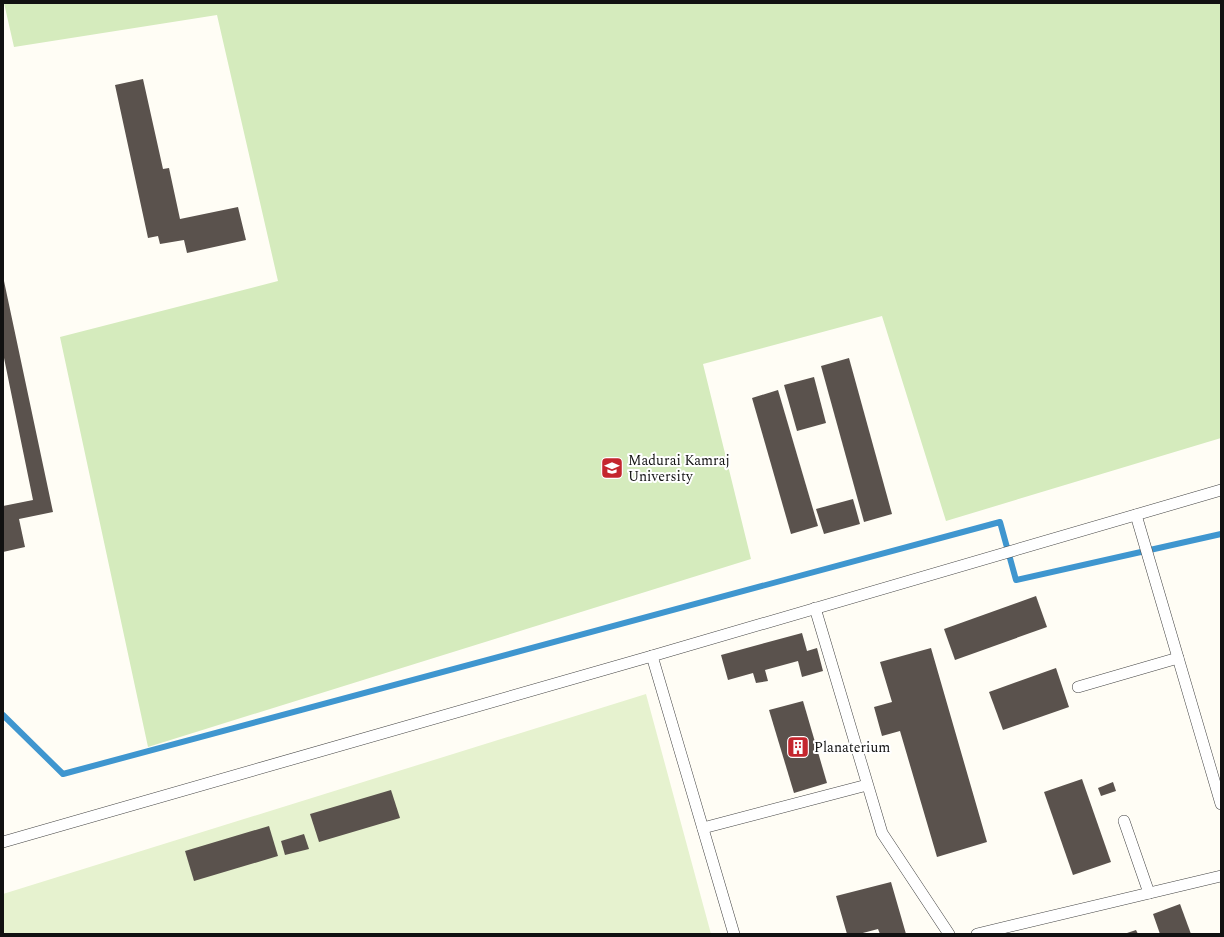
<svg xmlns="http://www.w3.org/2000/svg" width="1224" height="937" font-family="Spectral,serif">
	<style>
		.green { fill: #d5ebbd }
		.pitch { fill: #e6f2cf }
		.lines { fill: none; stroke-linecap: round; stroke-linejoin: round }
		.stream { stroke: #3f96cf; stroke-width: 6 }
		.building { fill: #5a524d }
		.lane-casing { stroke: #444; stroke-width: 12 }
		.lane { stroke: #fff; stroke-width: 11 }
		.labels { text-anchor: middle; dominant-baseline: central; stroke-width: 4; stroke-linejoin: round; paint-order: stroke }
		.poi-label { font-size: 14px; fill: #111; stroke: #fff; text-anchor: start }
	</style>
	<rect width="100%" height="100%" fill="#fffdf5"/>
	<polygon class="green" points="4,3 1221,3 1221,438 946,521 882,316 703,364 751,559 148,747 60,337 278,281 217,15 14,47"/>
	<polygon class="pitch" points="646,694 711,934 3,934 3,894"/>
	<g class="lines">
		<polyline class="stream" points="3,715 63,774 1000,522 1016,580 1221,534"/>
	</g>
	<g class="building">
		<polygon points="143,79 163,169 169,168 180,219 238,207 246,240 187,253 184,240 160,244 158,236 148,238 115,85"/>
		<polygon points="4,281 53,512 19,519 25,547 3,552 3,506 33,500 3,353"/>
		<polygon points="849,358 892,514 864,522 821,366"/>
		<polygon points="814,377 826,423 797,431 784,385"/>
		<polygon points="778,390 818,526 791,534 752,398"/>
		<polygon points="853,499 860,524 824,534 816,509"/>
		<polygon points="1036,596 1047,627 955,660 944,629"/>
		<polygon points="802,633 807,651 817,648 823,671 802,677 798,661 765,670 768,681 756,683 753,673 728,680 721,655"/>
		<polygon points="931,648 987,842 937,857 900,731 882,736 874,707 892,702 880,662"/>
		<polygon points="1056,668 1069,707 1003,730 989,692"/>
		<polygon points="803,701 827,783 794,793 769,710"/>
		<polygon points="1082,779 1111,862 1073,875 1044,792"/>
		<polygon points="1113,782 1116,791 1101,796 1098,788"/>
		<polygon points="391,790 400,818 319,842 310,814"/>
		<polygon points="269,826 278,856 194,881 185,851"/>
		<polygon points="304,834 309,849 285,855 281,841"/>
		<polygon points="891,882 906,934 880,934 878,929 859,934 847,934 836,896"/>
		<polygon points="1180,904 1191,934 1160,934 1153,914"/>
		<polygon points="1136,930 1138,934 1124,934"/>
	</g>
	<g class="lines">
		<g class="lane-casing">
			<g id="lane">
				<polyline points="1136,515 1221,804"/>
				<polyline points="815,608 882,833 949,934"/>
				<polyline points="1078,687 1178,658"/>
				<polyline points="1124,821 1149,893"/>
				<polyline points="703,828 867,785"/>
				<polyline points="3,842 652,656"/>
				<polyline points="734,934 652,656 1221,490"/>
				<polyline points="977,934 1221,876"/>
			</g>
		</g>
		<use href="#lane" class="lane"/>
	</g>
	<defs>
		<g id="university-square" transform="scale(1.15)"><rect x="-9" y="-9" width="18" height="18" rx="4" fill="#c4262e" stroke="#fff"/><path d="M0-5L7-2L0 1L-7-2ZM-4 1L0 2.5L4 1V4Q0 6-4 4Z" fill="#fff"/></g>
		<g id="building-square" transform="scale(1.15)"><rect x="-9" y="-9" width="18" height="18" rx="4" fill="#c4262e" stroke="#fff"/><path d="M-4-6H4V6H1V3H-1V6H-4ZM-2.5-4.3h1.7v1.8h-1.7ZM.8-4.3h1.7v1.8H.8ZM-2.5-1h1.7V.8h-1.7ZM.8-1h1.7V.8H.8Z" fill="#fff"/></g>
	</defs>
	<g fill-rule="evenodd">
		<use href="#university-square" x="612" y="468"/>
		<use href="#building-square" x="798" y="747"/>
	</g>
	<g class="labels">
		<g class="poi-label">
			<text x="628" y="460">Madurai Kamraj<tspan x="628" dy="16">University</tspan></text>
			<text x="814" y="747">Planaterium</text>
		</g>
	</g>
	<rect width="1224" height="937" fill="none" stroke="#111111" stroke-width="8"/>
</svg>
